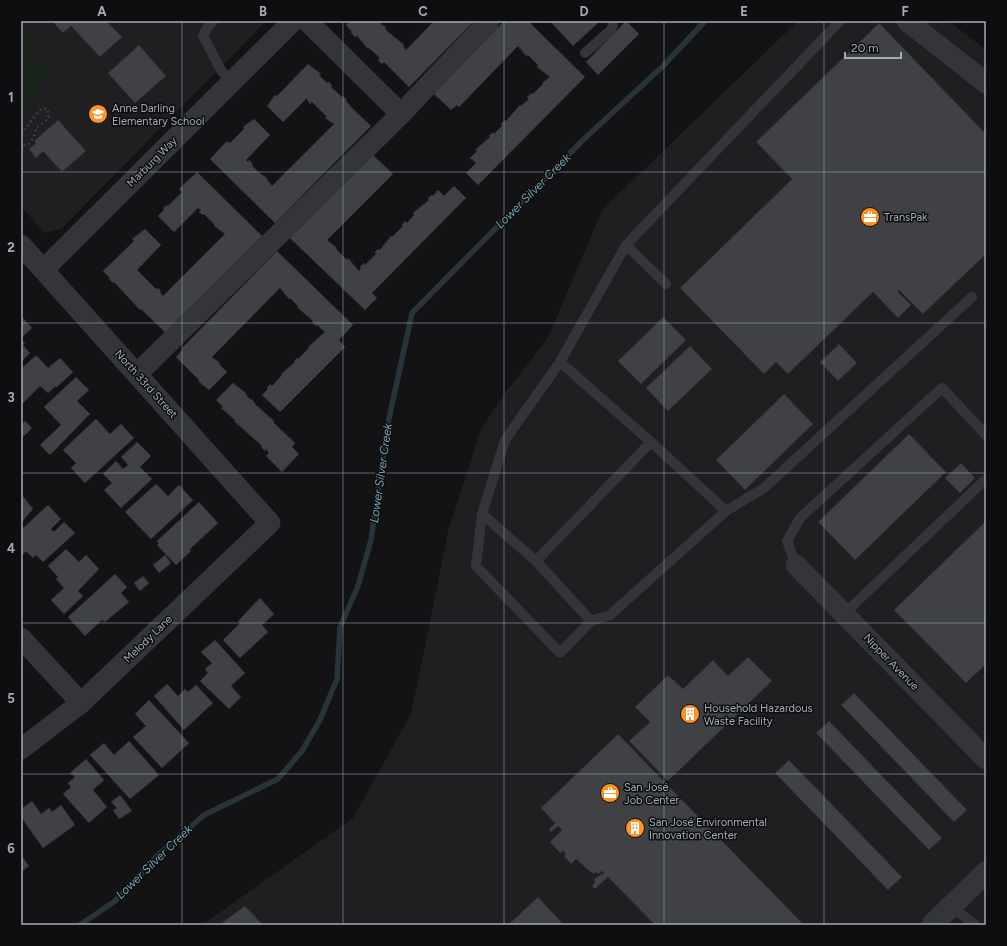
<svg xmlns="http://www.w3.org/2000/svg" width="1007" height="946" font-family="Figtree,sans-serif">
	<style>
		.built { fill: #1f1f22 }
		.green { fill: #1a231a }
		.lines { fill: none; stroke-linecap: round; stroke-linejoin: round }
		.stream { stroke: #283439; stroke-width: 5.5 }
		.building { fill: #3f4145; stroke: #2c2d31 }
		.path { stroke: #393d41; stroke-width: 2.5; stroke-dasharray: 2 3; stroke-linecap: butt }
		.service { stroke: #33353a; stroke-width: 10 }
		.minor { stroke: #33353a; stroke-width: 21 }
		.tertiary { stroke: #33353a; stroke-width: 22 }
		.grid { fill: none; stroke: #a3acb6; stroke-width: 1; stroke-opacity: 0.55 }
		.labels { text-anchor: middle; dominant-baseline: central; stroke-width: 3; stroke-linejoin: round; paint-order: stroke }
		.poi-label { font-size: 11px; fill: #a3acb6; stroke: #0e0e10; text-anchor: start }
		.street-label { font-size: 11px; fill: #a3acb6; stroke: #0e0e10 }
		.water-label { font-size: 12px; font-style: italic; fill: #76a1b5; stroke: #0e0e10 }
		.neatline { fill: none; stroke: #a3acb6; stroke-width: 1.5 }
		.grid-label { font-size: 13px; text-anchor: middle; font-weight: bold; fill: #a3acb6 }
	</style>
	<rect width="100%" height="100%" fill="#131315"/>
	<g class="built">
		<polygon points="21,21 266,21 61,229 45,233 21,207"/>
		<polygon points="798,21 949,21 986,50 986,925 202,925 353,818 411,714 449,528 481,429 506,392 549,336 602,210"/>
	</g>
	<g class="green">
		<polygon points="25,32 41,44 35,52 21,41 21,37"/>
		<polygon points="22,49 51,71 26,105 21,101"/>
	</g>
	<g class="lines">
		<polyline class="stream" points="80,925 115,901 158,855 204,815 278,779 302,751 320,720 337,679 340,627 358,586 371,540 388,423 412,313 583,140 663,66 705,21"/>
	</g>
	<g class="building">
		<polygon points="52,21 106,21 122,37 100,57 71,26 63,33"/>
		<polygon points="350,21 383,21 380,24 386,27 385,29 404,45 403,46 406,50 434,21 474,21 409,87 384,62 382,64 378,60 380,58 369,48 368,49 357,36 355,37 351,33 352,32 346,25"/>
		<polygon points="504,21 528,21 585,77 478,185 466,173 476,163 470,158 477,151 475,150 490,137 489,136 493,132 494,134 502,126 501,124 505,120 506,121 520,105 521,106 529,99 527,97 532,93 533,94 543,84 542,83 550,77 537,67 538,65 528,55 526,56 518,46 459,107 457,105 451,110 433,93"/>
		<polygon points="550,21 596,21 598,23 573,46"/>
		<polygon points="626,21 639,34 598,75 586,62"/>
		<polygon points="879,23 986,134 986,254 923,314 899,290 898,292 911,305 898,318 873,292 788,374 776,362 764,374 680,288 792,179 756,142"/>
		<polygon points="139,45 166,76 135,103 108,73"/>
		<polygon points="308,64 321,74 319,75 327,83 329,82 332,85 331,87 342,97 343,96 347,100 346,101 353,109 371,126 275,223 210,159 227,141 230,143 244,129 243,127 254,119 270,135 246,160 248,162 249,160 253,164 252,166 263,176 264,175 272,186 334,124 325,118 327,117 312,102 310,104 307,100 307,98 283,122 267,106 275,95 277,96"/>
		<polygon points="58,120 86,151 62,172 43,151 36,158 29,149 36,143 34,141"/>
		<polygon points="372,154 393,174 327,240 337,248 336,249 347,260 348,258 359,271 361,268 360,267 364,263 365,265 376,254 375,252 378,249 380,250 391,236 392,237 403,226 402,225 405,221 407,223 414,215 413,213 429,200 428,198 432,195 433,196 438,190 444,196 454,186 466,198 372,293 377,298 365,310 290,238"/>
		<polygon points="197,172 262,236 166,333 141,309 140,310 114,282 113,283 109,279 110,278 103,271 134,241 132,239 145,229 161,245 137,270 156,289 158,288 161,291 160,292 163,296 225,234 214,226 215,225 204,214 203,215 199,212 201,210 198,208 174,232 158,216 164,210 163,208 167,205 168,206 182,192 179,189"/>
		<polygon points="277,251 353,325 339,340 345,347 280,412 262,395 268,389 267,388 270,384 272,386 282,375 281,374 295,362 294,361 297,358 298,359 309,348 308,347 325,332 317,325 316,326 312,322 313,321 297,307 298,306 290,298 289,299 280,288 212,357 220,363 219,364 227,372 209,390 198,381 199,380 176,357 183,349 182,348"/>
		<polygon points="21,316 32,328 21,338"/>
		<polygon points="663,317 686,340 641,384 618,361"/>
		<polygon points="21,339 25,343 23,345 30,353 21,362"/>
		<polygon points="839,344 857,363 838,381 820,362"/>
		<polygon points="690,346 712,369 668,411 646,388"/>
		<polygon points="37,356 48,368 60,358 73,372 57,387 56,386 48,393 40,386 23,403 21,400 21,369 34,357"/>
		<polygon points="76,377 89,390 77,401 90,414 50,455 40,445 61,425 44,407"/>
		<polygon points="233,383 247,394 246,395 251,400 252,399 255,404 274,421 273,422 295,443 292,447 299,454 282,472 266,456 269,453 266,449 265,451 261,447 262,446 234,421 235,420 221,408 223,407 216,400"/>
		<polygon points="784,394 813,424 745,490 716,460"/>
		<polygon points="96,419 110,434 121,424 134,438 85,483 71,468 76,463 63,450"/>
		<polygon points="25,421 32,428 23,437 21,434 21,425"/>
		<polygon points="909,434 946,472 855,560 818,522"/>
		<polygon points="137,442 151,456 140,467 152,479 121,508 104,490 112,483 103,474 116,461 123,469 128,465 121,457"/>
		<polygon points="961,463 975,478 960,493 945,478"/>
		<polygon points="156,484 168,496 179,485 193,500 151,539 125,512"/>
		<polygon points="21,494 33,509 21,523"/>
		<polygon points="199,502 218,523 190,549 191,551 176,565 157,545 159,544 157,541"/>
		<polygon points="48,505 61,519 51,529 54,532 64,522 75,533 43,562 36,555 33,558 26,551 21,556 21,530"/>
		<polygon points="986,521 986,664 966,683 894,610"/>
		<polygon points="66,549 79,562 86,555 99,569 78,591 83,596 64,614 51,600 64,588 56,579 58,577 48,566"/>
		<polygon points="165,555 171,563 159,573 153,565"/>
		<polygon points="115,574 127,587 121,593 129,602 105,622 102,620 85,636 68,617"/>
		<polygon points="143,576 149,583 140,591 134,583"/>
		<polygon points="260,598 274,614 262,625 268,632 240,658 223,640 240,623 238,621"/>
		<polygon points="215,640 245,673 231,686 241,697 229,709 200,681 208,673 205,669 212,663 201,652"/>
		<polygon points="748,657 772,681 668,781 629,741 650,722 635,707 668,675 683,689 713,660 728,676"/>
		<polygon points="167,684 178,696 185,689 188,692 196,685 213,703 184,730 154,696"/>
		<polygon points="854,693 967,810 954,822 841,705"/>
		<polygon points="149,700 189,743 162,768 133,737 146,726 135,714"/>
		<polygon points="829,721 942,838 929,850 816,733"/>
		<polygon points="618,734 804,925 655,925 608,877 595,889 592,886 595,883 594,879 604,873 602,871 598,874 596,872 593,874 576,859 571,864 564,856 566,854 563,851 560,853 550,842 562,830 558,826 551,832 549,830 555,823 541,808"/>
		<polygon points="129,741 159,775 130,799 90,755 104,743 114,755"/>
		<polygon points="86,759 104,780 93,790 107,807 89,823 63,794 71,787 68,783 75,777 70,773"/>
		<polygon points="789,760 902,877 888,890 775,773"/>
		<polygon points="120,795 132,811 119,819 113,810 117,808 111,802"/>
		<polygon points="32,801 41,814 49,808 52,812 61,805 75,825 43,848 21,817 21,809"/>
		<polygon points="21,855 29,866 21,872"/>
		<polygon points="538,897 564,925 508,925"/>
		<polygon points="245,906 263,925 219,925"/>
	</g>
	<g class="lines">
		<polyline class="path" points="21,134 38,112 41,109 47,109 49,115 48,119 36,128 34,137 29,144 24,145 21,142"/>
		<g class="service">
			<polyline points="213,21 207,28 203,36 221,70 232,82"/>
			<polyline points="585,53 611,30 613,25 612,21"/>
			<polyline points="626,245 666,284"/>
			<polyline points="651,442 726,511"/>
			<polyline points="482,514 536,561 591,621 560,653 476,566 482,514 505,440 560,362 626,245 840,21"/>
			<polyline points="536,561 651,442 560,362"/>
			<polyline points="796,565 787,541 800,518 942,388 986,435"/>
			<polyline points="844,614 986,479"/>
			<polyline points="591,621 610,615 726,511 764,488 972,297"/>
			<polyline points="951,906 975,925"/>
		</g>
		<g class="minor">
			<polyline points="307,21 401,114"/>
			<polyline points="907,21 986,83"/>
			<polyline points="21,245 270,523 81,703 21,749"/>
			<polyline points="44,269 293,21"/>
			<polyline points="137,374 401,114 489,21"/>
			<polyline points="796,565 986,759"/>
			<polyline points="21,638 81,703"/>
		</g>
		<polyline class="tertiary" points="932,925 986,872"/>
	</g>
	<path class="grid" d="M182,21V925M343,21V925M504,21V925M664,21V925M824,21V925M21,172H986M21,323H986M21,473H986M21,623H986M21,774H986"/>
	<defs>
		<g id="school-disc" transform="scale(1)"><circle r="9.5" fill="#ff9220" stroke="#0e0e10"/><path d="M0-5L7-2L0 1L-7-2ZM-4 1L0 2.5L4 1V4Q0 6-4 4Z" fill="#fff"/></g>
		<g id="office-disc" transform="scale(1)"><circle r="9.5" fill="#ff9220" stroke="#0e0e10"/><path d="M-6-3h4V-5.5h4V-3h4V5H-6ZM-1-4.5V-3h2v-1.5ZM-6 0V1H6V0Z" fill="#fff"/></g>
		<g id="building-disc" transform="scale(1)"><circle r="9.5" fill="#ff9220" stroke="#0e0e10"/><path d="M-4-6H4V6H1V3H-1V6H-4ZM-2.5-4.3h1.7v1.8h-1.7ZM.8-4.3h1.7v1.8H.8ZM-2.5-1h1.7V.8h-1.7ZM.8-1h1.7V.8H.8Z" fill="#fff"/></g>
	</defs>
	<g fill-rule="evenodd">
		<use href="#school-disc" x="98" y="114"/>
		<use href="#office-disc" x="870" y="217"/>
		<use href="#building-disc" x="690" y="714"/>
		<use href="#office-disc" x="610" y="793"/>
		<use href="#building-disc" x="635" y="828"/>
	</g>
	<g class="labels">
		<g class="poi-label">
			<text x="112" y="108">Anne Darling<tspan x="112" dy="13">Elementary School</tspan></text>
			<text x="884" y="217">TransPak</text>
			<text x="704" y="708">Household Hazardous<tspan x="704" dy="13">Waste Facility</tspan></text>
			<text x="624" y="787">San José<tspan x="624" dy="13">Job Center</tspan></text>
			<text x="649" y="822">San José Environmental<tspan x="649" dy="13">Innovation Center</tspan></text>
		</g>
		<g class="street-label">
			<text transform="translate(152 162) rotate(-45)">Marburg Way</text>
			<text transform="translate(146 384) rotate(48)">North 33rd Street</text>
			<text transform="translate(148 639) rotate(-44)">Melody Lane</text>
			<text transform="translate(891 662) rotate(46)">Nipper Avenue</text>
		</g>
		<g class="water-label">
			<text transform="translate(533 191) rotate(-45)">Lower Silver Creek</text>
			<text transform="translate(381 473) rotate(-82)">Lower Silver Creek</text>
			<text transform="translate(154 862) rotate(-44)">Lower Silver Creek</text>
		</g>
	</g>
	<rect width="1007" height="946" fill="none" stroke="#0e0e10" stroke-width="44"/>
	<path d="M845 52v6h56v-6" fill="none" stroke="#a3acb6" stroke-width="2"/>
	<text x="851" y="52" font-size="12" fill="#a3acb6" stroke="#0e0e10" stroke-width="3" paint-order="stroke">20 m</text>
	<rect x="22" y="22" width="963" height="902" class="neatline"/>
	<g class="grid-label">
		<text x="102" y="16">A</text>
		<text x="263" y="16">B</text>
		<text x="423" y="16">C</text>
		<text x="584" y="16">D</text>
		<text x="744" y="16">E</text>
		<text x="905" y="16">F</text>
		<text x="11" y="102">1</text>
		<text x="11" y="252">2</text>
		<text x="11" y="402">3</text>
		<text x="11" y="553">4</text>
		<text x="11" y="703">5</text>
		<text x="11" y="853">6</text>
	</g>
</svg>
